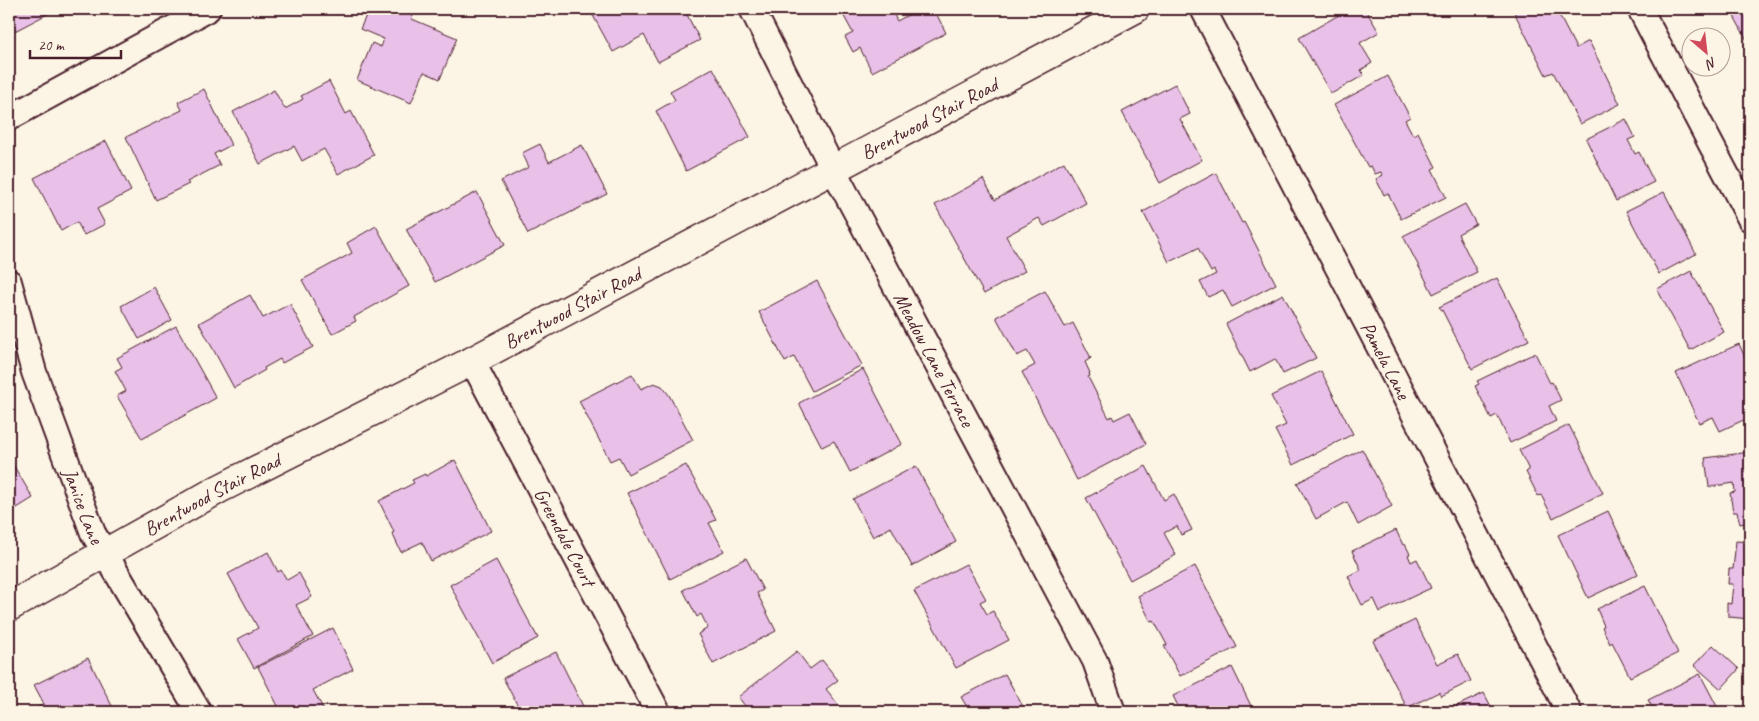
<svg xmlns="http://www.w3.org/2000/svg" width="1759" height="721" font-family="Caveat,sans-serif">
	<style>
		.building { fill: #e8c0e8; stroke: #4a1f2b }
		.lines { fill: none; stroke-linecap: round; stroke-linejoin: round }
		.street-casing { stroke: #4a1f2b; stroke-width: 28 }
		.secondary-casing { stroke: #4a1f2b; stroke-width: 31 }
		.street { stroke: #fcf5e5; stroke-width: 24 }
		.secondary { stroke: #fcf5e5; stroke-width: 28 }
		.labels { text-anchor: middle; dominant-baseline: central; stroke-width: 5; stroke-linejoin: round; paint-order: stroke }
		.street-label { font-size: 20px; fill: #4a1f2b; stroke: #fcf5e5 }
	</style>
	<rect width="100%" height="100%" fill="#fcf5e5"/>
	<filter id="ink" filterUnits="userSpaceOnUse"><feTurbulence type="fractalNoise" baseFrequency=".02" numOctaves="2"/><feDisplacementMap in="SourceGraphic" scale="10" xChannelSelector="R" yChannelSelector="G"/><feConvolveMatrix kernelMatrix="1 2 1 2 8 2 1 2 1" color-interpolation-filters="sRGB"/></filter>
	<g filter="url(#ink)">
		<g class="building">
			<polygon points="9,9 57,9 9,34"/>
			<polygon points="369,9 397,9 413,15 412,19 457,38 440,79 424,72 411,103 357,80 372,43 381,47 384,39 360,29"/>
			<polygon points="596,9 684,9 700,40 658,62 644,35 613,52 591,12"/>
			<polygon points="840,9 891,9 897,21 919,9 934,9 946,33 872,72 860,48 853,52 845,37 853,33"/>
			<polygon points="1349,9 1365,9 1379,32 1360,43 1372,63 1361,70 1364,75 1331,94 1299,38"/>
			<polygon points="1519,9 1556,9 1576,48 1589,41 1620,104 1580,124 1553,72 1546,75 1514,12"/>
			<polygon points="1730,9 1750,9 1750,41 1748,42"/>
			<polygon points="713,68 750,137 686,171 656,111 675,100 670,91"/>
			<polygon points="1388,76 1410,117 1405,120 1413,135 1418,132 1436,167 1432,169 1446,197 1401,219 1388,193 1384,195 1376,179 1383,175 1381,172 1375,174 1371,166 1368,167 1334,105"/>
			<polygon points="329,81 346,114 351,111 374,155 338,174 324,149 302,161 294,146 260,164 233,112 274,90 285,109 303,99 301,96"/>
			<polygon points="1175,84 1190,114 1180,119 1202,160 1160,183 1122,112"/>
			<polygon points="204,89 231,145 214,154 220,165 187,182 189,184 156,200 126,137 182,110 178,102"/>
			<polygon points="1626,119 1635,137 1628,140 1635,154 1639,152 1654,182 1616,201 1586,139"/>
			<polygon points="106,141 131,191 97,209 105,224 84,235 77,222 61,231 34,178"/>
			<polygon points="540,144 549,162 582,145 607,194 528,234 501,181 529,167 522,153"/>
			<polygon points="1064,162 1086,203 1044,226 1039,218 1006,236 1025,271 984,294 935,205 983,179 995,200"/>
			<polygon points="1216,173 1242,223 1244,222 1276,284 1232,307 1223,290 1208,297 1200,282 1216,274 1214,270 1211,272 1198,248 1169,262 1143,212"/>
			<polygon points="477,192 505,245 435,282 406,229"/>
			<polygon points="1664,192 1696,254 1659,274 1626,211"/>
			<polygon points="1465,204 1476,224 1458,234 1477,272 1433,294 1403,236"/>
			<polygon points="376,226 409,286 354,317 356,321 332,334 302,280 352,253 347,243"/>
			<polygon points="1691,271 1724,332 1690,350 1657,289"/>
			<polygon points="1497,278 1529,340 1472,369 1442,310 1439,307"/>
			<polygon points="817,281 862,365 812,391 794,357 785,362 759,312"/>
			<polygon points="154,287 172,320 139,339 121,306"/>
			<polygon points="1045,291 1065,327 1073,323 1091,358 1085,362 1090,373 1089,373 1090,376 1088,377 1109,418 1112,416 1114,420 1130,412 1146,444 1077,480 1022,372 1035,365 1027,351 1017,356 996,317"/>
			<polygon points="1283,294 1316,358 1283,374 1275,359 1250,372 1226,324"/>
			<polygon points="250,295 263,318 290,304 313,347 282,363 280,359 264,368 265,370 234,388 199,323"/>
			<polygon points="176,326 216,398 142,439 117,396 126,391 115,371 122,367 117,358"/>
			<polygon points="1739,344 1750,368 1750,417 1720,431 1713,417 1699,423 1676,373"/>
			<polygon points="1535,353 1550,383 1552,382 1561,400 1549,406 1556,421 1510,443 1497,415 1491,418 1475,386 1479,384 1477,381"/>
			<polygon points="863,369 902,444 850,472 834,441 822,447 799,403"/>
			<polygon points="1321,371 1353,434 1293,465 1275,430 1286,425 1271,396"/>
			<polygon points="632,374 641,389 654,383 662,386 669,395 693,440 628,474 619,457 610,461 579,401"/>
			<polygon points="1569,425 1603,493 1553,518 1541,495 1538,496 1526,472 1529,470 1519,450"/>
			<polygon points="1362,449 1392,506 1358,525 1347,502 1316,519 1297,483"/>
			<polygon points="1750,452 1750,522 1740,524 1737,512 1733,512 1730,493 1735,492 1734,483 1709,487 1705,458"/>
			<polygon points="9,458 33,498 9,513"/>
			<polygon points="455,460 491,531 431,561 422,542 401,552 392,533 394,532 379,501 414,483 412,480 425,474 426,476"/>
			<polygon points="686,465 716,520 709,523 724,551 670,579 627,493"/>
			<polygon points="916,466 956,542 912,566 891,527 873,537 853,499"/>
			<polygon points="1146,466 1164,500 1174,494 1192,530 1181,535 1177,526 1164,533 1176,555 1130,580 1086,498"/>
			<polygon points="1608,511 1638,574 1588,598 1558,535"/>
			<polygon points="1396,530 1403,545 1405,544 1410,554 1408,555 1411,562 1417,559 1431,588 1380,612 1374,599 1362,605 1348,576 1361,570 1352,551"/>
			<polygon points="1736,541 1750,542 1750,619 1729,617 1729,613 1727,612 1727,603 1731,604 1733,584 1728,584 1729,569 1733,569"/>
			<polygon points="268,552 278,572 281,570 287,580 299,573 312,597 296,605 313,636 254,668 238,639 258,628 228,574"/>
			<polygon points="746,558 763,590 757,593 776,631 713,664 698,634 708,628 701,614 697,617 683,590"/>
			<polygon points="496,560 538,638 492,663 450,585"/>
			<polygon points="966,564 986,599 980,602 987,614 993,611 1009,640 956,668 914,591"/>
			<polygon points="1195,566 1237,647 1180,676 1164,646 1167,645 1154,621 1151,622 1138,596"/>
			<polygon points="1645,586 1678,653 1630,677 1612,642 1610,644 1602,627 1604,626 1597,609"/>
			<polygon points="1415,620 1437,664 1458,654 1471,681 1441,696 1439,692 1407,708 1373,641"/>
			<polygon points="333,628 353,669 313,690 325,712 281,712 258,667"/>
			<polygon points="1713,645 1739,669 1721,689 1694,665"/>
			<polygon points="797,651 810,669 822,660 838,680 826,689 844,712 776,712 774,710 772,712 750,712 738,697"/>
			<polygon points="556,652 586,712 521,712 503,678"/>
			<polygon points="88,658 115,712 39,712 37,708 44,704 34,685"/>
			<polygon points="1232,667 1254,712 1181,712 1173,696"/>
			<polygon points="1005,674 1026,712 970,712 961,697"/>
			<polygon points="1700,674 1720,712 1655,712 1648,700"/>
			<polygon points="1484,693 1494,712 1444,712"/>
		</g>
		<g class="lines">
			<g class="street-casing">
				<g id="street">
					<path id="s1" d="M752,9L833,169L1095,661L1113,712"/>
					<path id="s2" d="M1203,9L1569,712"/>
					<polyline points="1640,9 1750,219"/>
					<polyline points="9,118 208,9"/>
					<path id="s3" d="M9,282L34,372L93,533L199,712"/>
					<path id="s4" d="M472,361L658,712"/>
				</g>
			</g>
			<g class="secondary-casing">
				<g id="secondary">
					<path id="s5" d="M9,607L219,489L472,361L1135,9"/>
				</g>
			</g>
			<use href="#street" class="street"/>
			<use href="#secondary" class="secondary"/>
		</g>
	</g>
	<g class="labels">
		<g class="street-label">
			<text stroke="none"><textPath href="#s5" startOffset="1042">Brentwood Stair Road</textPath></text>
			<text stroke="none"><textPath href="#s5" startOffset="638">Brentwood Stair Road</textPath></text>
			<text stroke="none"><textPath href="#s1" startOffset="395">Meadow Lane Terrace</textPath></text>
			<text stroke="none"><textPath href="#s2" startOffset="396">Pamela Lane</textPath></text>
			<text stroke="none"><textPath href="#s5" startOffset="232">Brentwood Stair Road</textPath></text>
			<text stroke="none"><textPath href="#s3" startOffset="236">Janice Lane</textPath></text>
			<text stroke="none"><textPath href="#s4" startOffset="199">Greendale Court</textPath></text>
		</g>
	</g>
	<rect width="1759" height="721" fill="none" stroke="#fcf5e5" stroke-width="30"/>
	<rect x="15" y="15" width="1729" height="691" fill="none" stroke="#4a1f2b" stroke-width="2" filter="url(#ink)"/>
	<g transform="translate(1706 52) rotate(152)"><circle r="24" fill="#fcf5e5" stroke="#b59f9b"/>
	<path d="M0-4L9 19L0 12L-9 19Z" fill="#d1495b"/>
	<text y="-8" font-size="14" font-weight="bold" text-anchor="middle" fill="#4a1f2b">N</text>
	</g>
	<path d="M30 50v8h91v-8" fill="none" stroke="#4a1f2b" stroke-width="2.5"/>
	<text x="38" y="50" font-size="15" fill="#4a1f2b" stroke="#fcf5e5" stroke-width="4" paint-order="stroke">20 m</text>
</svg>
